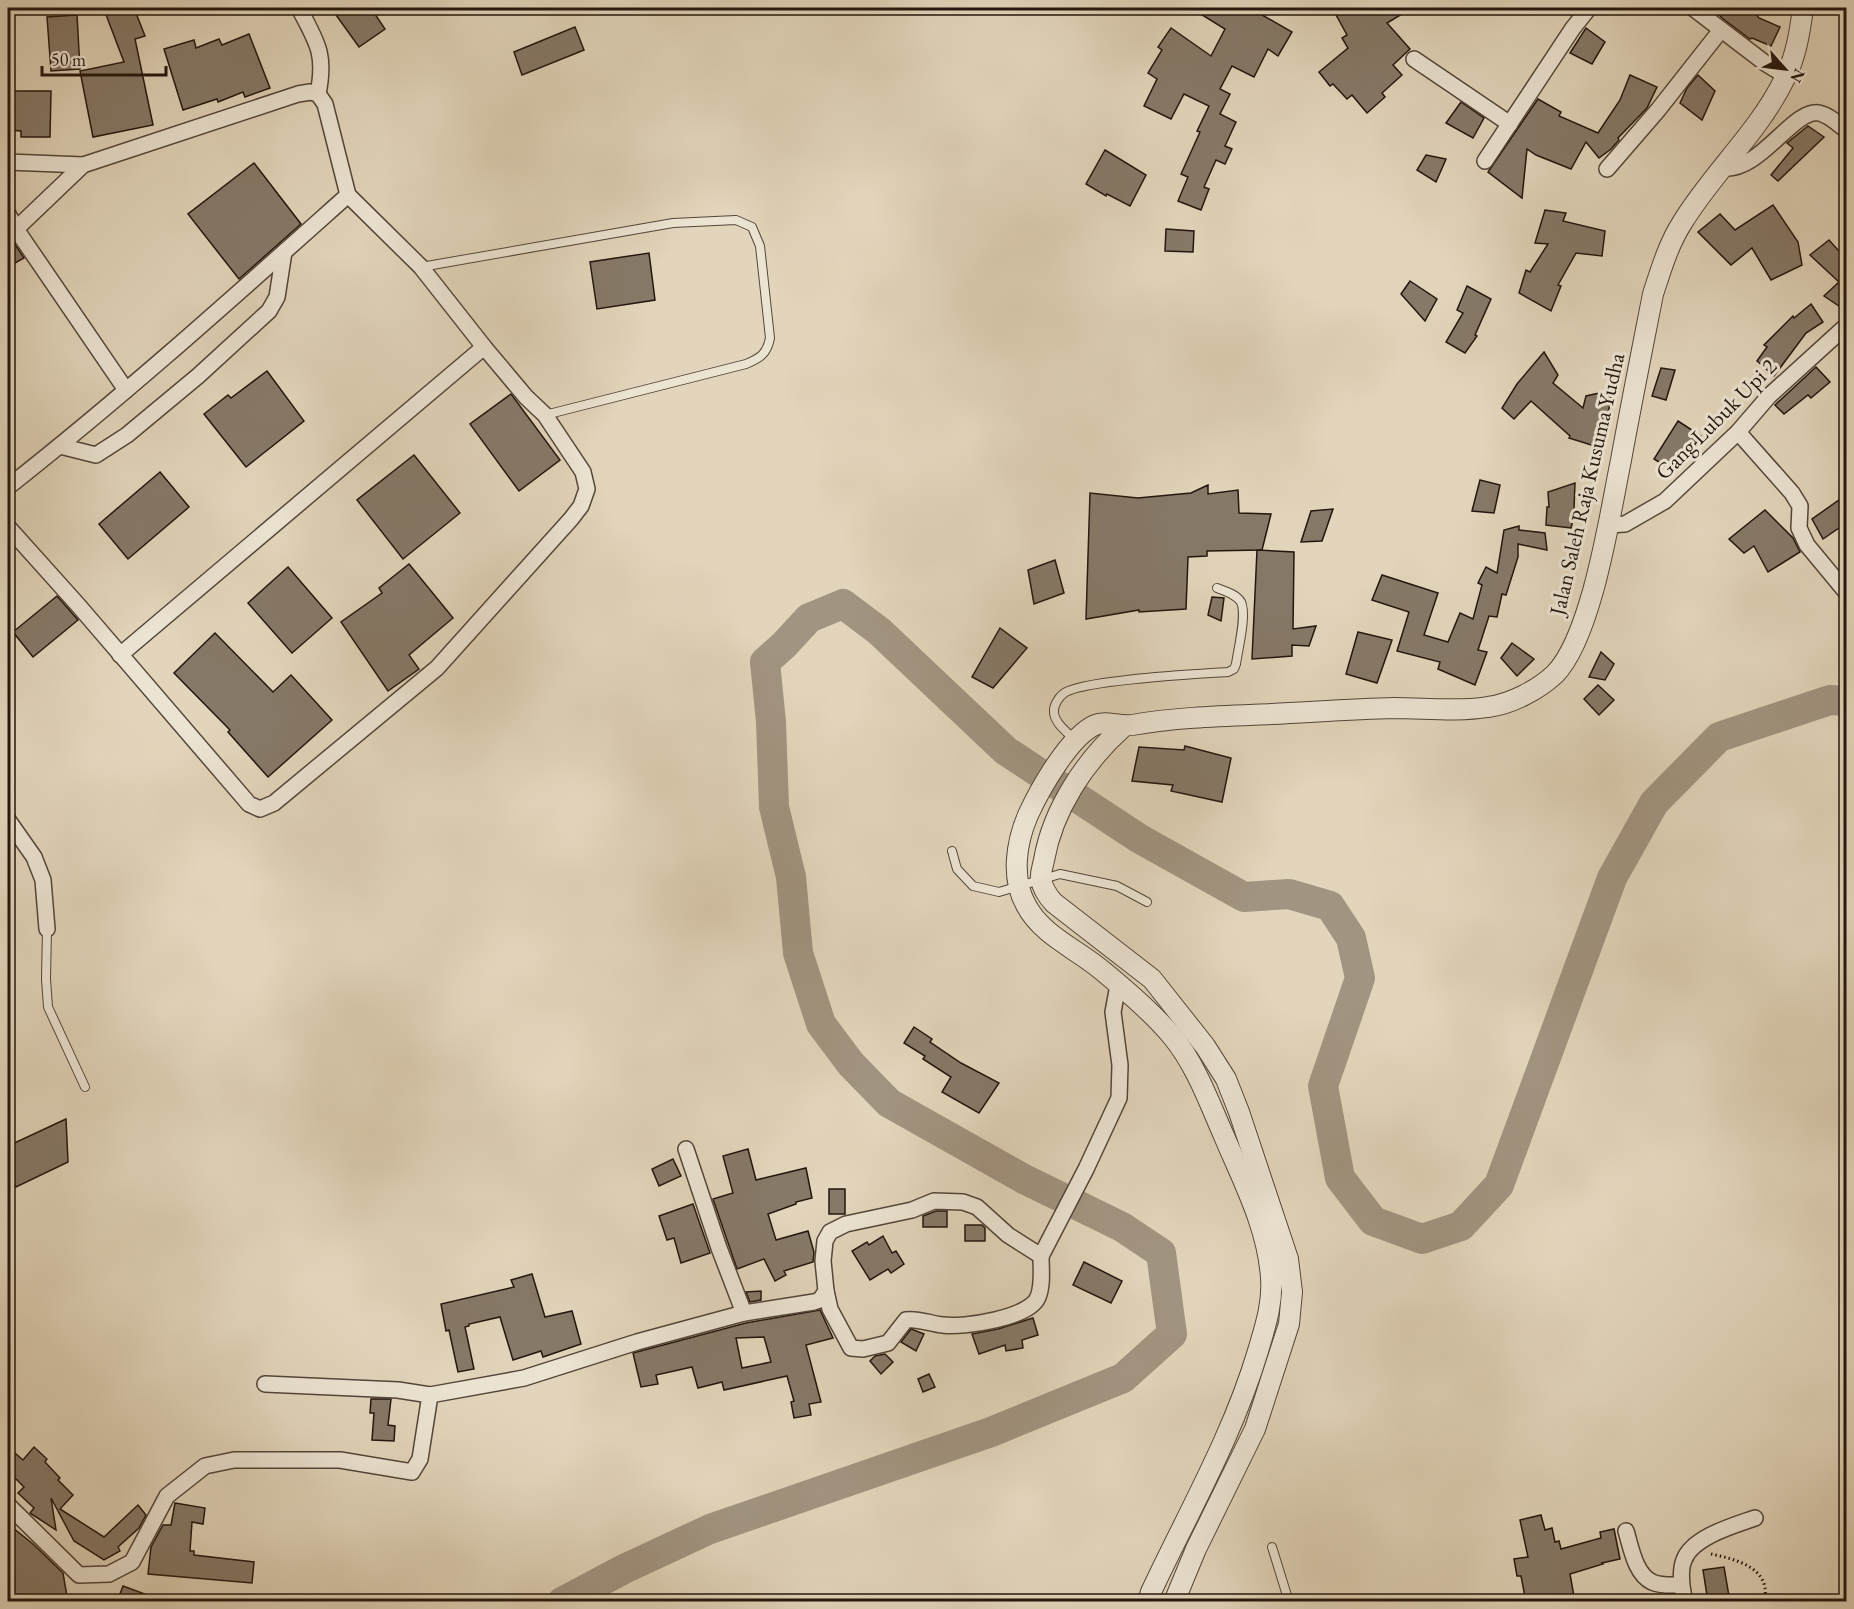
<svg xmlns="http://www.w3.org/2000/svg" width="1854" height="1609" font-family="'EB Garamond',serif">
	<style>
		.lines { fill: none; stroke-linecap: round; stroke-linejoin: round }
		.river { stroke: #a19480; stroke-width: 30 }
		.building { fill: #867968; stroke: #23160e; stroke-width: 1.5; fill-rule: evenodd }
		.service-casing { stroke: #534639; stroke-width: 10 }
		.minor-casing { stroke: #534639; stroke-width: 18 }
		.tertiary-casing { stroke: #534639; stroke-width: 22 }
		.path { stroke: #23160e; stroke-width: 3; stroke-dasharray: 1.5 3; stroke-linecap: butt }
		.service { stroke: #ece4d3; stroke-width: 8 }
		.minor { stroke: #ece4d3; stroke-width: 15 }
		.tertiary { stroke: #ece4d3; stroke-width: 20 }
		.labels { text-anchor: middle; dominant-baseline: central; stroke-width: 6; stroke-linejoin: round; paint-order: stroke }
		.street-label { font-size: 22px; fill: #23160e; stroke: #ece4d3 }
	</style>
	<rect width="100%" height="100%" fill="#e2d5bb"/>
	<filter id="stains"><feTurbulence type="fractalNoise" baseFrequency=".00333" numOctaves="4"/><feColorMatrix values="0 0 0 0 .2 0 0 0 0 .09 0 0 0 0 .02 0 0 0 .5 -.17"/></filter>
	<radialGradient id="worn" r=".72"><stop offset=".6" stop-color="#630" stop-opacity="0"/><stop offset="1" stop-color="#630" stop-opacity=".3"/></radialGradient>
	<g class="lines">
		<polyline class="river" points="562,1602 624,1569 710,1529 991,1432 1123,1378 1172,1334 1161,1253 1122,1227 1024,1179 889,1103 851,1064 821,1024 798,953 791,877 774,807 771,722 765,662 784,645 809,618 843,604 879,631 1006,751 1140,839 1244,897 1289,894 1330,906 1351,938 1360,978 1323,1086 1340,1178 1373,1221 1422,1239 1461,1226 1499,1185 1612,878 1654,803 1719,737 1830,700 1846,701"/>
	</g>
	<g class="building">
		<polygon points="117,8 134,8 145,36 135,39 153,125 93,137 80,71 124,62 105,12"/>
		<polygon points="331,8 371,8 385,29 359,47"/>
		<polygon points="1191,8 1250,8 1292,32 1278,56 1268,49 1254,77 1232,66 1220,89 1230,94 1220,114 1236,122 1225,146 1232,149 1225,164 1216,160 1204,187 1209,189 1201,210 1178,201 1188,177 1181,174 1200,132 1197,131 1209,106 1184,94 1171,119 1144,106 1157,79 1148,73 1162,50 1158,47 1171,28 1211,56 1225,29"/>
		<polygon points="1345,8 1412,8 1387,23 1410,49 1393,65 1402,75 1382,93 1385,97 1367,113 1352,95 1347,99 1333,84 1330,86 1319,72 1348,48 1342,38 1347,35 1335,13"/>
		<polygon points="1713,8 1751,8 1759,18 1780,27 1771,46 1752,38 1750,39 1722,18"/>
		<polygon points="77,15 80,69 51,71 47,17"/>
		<polygon points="575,27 584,50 522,75 514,52"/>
		<polygon points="1586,28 1605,42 1592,64 1570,53"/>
		<polygon points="249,34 270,88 245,97 243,92 218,102 217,99 183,110 164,49 194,40 196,48 219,39 222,45"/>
		<polygon points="1630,75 1657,87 1647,108 1618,138 1619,140 1611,149 1599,158 1586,142 1571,169 1536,155 1527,149 1522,198 1488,172 1538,99 1561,112 1559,116 1598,133 1620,100"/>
		<polygon points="1698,75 1715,91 1702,120 1680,103 1687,88"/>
		<polygon points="8,91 51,91 50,137 21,137 21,131 8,130"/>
		<polygon points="1461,102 1484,118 1473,138 1446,123"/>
		<polygon points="1808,126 1824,137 1778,181 1771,175 1793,148 1787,143"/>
		<polygon points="1105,150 1146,175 1130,206 1107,194 1106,196 1086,184"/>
		<polygon points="1426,155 1446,159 1436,182 1417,170"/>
		<polygon points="254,163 301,224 239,279 188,214"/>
		<polygon points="1773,205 1798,242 1802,265 1771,280 1752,248 1731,265 1698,232 1720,214 1735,230"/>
		<polygon points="1545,210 1566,213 1563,221 1605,231 1602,256 1576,253 1558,285 1561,286 1551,311 1519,293 1526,270 1530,272 1548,244 1535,243"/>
		<polygon points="1166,229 1194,231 1193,252 1165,251"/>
		<polygon points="8,234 24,258 8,267"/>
		<polygon points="1829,240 1846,259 1846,298 1839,306 1824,296 1839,282 1810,255"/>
		<polygon points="649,253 655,300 597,309 590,262"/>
		<polygon points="1410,281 1437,299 1425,321 1401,294"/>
		<polygon points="1467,286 1491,299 1475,335 1477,336 1465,353 1446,342 1463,313 1457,310"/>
		<polygon points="1811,304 1823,322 1806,333 1774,376 1757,361 1767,347 1764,345 1793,316 1794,318"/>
		<polygon points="1544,352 1558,375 1553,383 1583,408 1586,396 1613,390 1603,436 1598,447 1569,438 1570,436 1531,401 1514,419 1502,408 1517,384"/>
		<polygon points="1816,367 1830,382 1811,398 1808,395 1784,414 1775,405"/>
		<polygon points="1661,368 1675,370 1666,400 1652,396"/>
		<polygon points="267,371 304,421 246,467 204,414 228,395 231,398"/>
		<polygon points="511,394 560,460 519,491 470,424"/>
		<polygon points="1678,421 1701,436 1675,472 1654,459"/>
		<polygon points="414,455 460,513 403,559 357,500"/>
		<polygon points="160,472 189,507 128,559 99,524"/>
		<polygon points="1480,480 1500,485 1494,513 1472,511"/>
		<polygon points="1575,483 1574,509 1576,509 1571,528 1546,525 1547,507 1549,507 1548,492"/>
		<polygon points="1208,485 1208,494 1238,490 1239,513 1271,514 1262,550 1207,551 1207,556 1188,557 1186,609 1139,612 1139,610 1086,619 1090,493 1138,498 1191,493"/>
		<polygon points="1846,495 1846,523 1823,539 1812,519"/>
		<polygon points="1333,509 1322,541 1301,542 1311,511"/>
		<polygon points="1765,510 1793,538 1800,552 1768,572 1754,546 1744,553 1729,539"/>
		<polygon points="1519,526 1519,530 1545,533 1547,550 1518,544 1518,557 1506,595 1502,594 1497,617 1489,616 1478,650 1487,652 1475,685 1438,669 1440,662 1397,651 1409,612 1372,600 1382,575 1438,593 1424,635 1448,642 1460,613 1473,619 1482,585 1478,583 1486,567 1497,573 1504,530"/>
		<polygon points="1257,550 1294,552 1293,629 1316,626 1309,646 1292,645 1292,656 1252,659"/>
		<polygon points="1055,560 1064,593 1034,604 1028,570"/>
		<polygon points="409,564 453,618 409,655 419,669 388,691 341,622 382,593 379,588"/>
		<polygon points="288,567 332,618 292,653 248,603"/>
		<polygon points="57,596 78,620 33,657 13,632"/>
		<polygon points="1212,597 1224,598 1221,621 1208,615"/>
		<polygon points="1000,628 1027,648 993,688 972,677"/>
		<polygon points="1358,632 1392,640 1377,683 1346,674"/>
		<polygon points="215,633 273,692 291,675 332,720 268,777 228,732 230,730 174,673"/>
		<polygon points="1512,643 1534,659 1517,676 1501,658"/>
		<polygon points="1601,652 1614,664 1605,680 1589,677"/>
		<polygon points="1598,685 1614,700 1599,715 1584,699"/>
		<polygon points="1185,746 1231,758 1222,802 1171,791 1173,785 1132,781 1139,747 1184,750"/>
		<polygon points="914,1027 932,1039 930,1042 961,1063 999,1083 979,1113 942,1092 951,1077 923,1059 925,1056 904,1043"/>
		<polygon points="66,1119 68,1162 16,1187 8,1167 8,1146"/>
		<polygon points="748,1149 756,1180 806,1168 812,1198 796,1202 796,1204 768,1214 776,1240 808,1231 814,1252 813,1262 784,1271 786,1275 775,1281 764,1259 737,1269 713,1199 733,1193 723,1156"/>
		<polygon points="673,1159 681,1176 659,1186 652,1169"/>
		<rect x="829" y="1189" width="16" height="25"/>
		<polygon points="693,1204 710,1253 681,1263 674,1238 667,1240 659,1216"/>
		<polygon points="936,1211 947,1211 947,1227 923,1227 923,1216"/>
		<polygon points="965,1225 982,1225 985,1228 985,1241 965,1241"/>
		<polygon points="883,1236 892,1253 896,1251 904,1264 891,1273 888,1269 870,1280 852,1251 867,1242 869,1245"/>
		<polygon points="1084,1262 1122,1281 1111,1303 1073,1285"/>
		<polygon points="532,1274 545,1317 572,1311 581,1344 543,1357 541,1351 513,1360 500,1317 469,1324 469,1326 465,1327 474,1369 458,1372 449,1330 446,1331 441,1304 514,1287 511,1280"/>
		<polygon points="761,1291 761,1300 750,1302 746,1292"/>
		<path d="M820,1310L833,1338L806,1345L821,1402L809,1404L811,1415L794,1418L791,1402L794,1401L787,1376L724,1390L722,1382L698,1388L692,1367L656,1375L658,1384L641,1387L633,1353L746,1323ZM764,1337L771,1362L742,1368L736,1338Z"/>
		<polygon points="1033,1318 1038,1335 1022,1340 1023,1348 1006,1351 1005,1345 979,1354 972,1334 998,1329"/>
		<polygon points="911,1329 924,1334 916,1351 901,1342"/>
		<polygon points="885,1354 893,1362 881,1374 870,1361 875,1356"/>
		<polygon points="929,1374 935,1387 923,1392 918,1379"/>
		<polygon points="371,1399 391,1399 388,1425 395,1426 394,1441 372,1440 374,1413 370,1413"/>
		<polygon points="8,1447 23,1460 34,1447 47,1459 45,1462 60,1478 58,1480 73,1495 60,1509 104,1537 138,1505 146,1515 139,1528 118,1547 120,1551 104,1560 74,1541 51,1498 56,1530 30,1513 34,1508 18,1493 24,1487 8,1471"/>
		<polygon points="175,1503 205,1508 203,1524 192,1522 190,1551 194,1551 194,1555 254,1562 252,1583 148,1574 151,1547 163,1525 171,1525"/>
		<polygon points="1541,1515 1545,1530 1552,1528 1555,1542 1559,1541 1561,1549 1601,1538 1600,1532 1614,1529 1620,1559 1602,1563 1603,1564 1570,1574 1575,1602 1526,1602 1521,1576 1517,1576 1514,1559 1528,1557 1520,1520"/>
		<polygon points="8,1524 33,1544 63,1573 68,1602 8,1602"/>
		<polygon points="1724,1567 1730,1602 1708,1602 1703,1570"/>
		<polygon points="123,1586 161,1600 161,1602 117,1602"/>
	</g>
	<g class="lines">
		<g class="service-casing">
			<g id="service">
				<path d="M421,267L673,223L736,220L752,227L760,246L770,338C767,354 760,358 746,364L545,415"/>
				<path d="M1074,739C1066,731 1053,722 1054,710C1054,705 1059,697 1063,694C1079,680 1200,674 1228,672L1234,669L1236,664C1238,649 1247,615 1241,602C1236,594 1225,591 1217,588"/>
				<polyline points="952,851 957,869 973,886 999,892 1060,874 1117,886 1147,902"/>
				<polyline points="47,929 46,979 48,1007 85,1087"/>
				<polyline points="1272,1547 1289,1602"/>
			</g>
		</g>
		<g class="minor-casing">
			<g id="minor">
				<path d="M299,8C317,43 326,53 318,94"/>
				<polyline points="1693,8 1765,63 1786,76"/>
				<polyline points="1414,59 1510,124"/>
				<polyline points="1485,161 1573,28 1589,8"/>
				<polyline points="8,162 83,165 298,94 310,92 318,94 325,104 348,195 421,267 484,347 526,397 545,415 583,472 587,489 581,506 571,519 437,668 274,803 260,809 249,804 78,605 8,527"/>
				<path d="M1722,168C1760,173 1793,108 1819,113C1829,115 1838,124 1846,130"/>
				<polyline points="1607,169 1658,110 1721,30"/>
				<polyline points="8,214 16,229 126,390"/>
				<polyline points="16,229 83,165"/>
				<polyline points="1738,432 1792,493 1800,506 1799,528 1807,545 1846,592"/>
				<polyline points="60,446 96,455 127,435 198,376 269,311 277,297 284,252"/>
				<path d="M8,487C125,395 237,294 348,195"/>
				<polyline points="1608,525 1625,524 1665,501 1738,432 1769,396 1846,326"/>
				<polyline points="120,655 484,347"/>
				<polyline points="8,820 34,857 43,880 47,929"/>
				<polyline points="686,1149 719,1248 744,1313"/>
				<path d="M826,1291L830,1309L851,1348L863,1349L888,1343L906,1320C918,1318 931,1324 943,1325C963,1328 1030,1318 1038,1297C1043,1285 1041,1269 1041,1256"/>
				<polyline points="265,1384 398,1390 430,1395 524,1378 637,1342 744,1313 814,1302 820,1300 826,1291 823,1261 825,1241 830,1232 846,1224 912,1210 934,1201 963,1202 977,1207 1008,1235 1041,1256 1086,1169 1119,1098 1120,1065 1113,1012 1118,985"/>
				<polyline points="8,1505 79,1575 109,1574 132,1562 167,1496 205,1466 234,1460 340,1460 412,1472 420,1459 430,1395"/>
				<path d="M1626,1531C1631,1547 1635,1574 1652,1582C1660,1586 1672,1585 1681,1585"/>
				<path d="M1685,1602C1682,1589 1679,1572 1684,1560C1692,1537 1735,1525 1755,1518"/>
			</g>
		</g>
		<g class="tertiary-casing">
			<g id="tertiary">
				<path d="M1123,727C1085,761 1053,809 1044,860C1043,866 1040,873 1041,879C1042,887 1048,897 1054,903L1152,979L1205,1046L1226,1079L1239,1112L1288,1259L1292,1292L1289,1324L1255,1429L1196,1549L1174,1602"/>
				<path d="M1148,1602L1151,1592C1188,1513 1233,1435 1258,1351C1265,1327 1273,1304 1271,1278C1268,1228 1243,1181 1224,1136C1209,1102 1196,1065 1172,1036C1153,1013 1127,991 1104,972C1079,950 1042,936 1026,905C1011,878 1016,843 1028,815C1040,789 1069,737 1095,725C1106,720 1119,727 1132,725C1178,717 1225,716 1272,714C1313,712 1354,709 1394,708C1425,708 1457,712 1488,707C1511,704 1538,690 1555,674C1592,636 1610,514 1621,460C1631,405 1642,350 1653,294C1661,270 1668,245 1682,223C1713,172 1759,132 1785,78C1796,57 1800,31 1803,8"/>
			</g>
		</g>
		<path class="path" d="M1711,1554C1735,1559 1773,1568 1764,1602"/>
		<use href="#service" class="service"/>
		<use href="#minor" class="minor"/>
		<use href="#tertiary" class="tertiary"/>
	</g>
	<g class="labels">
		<g class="street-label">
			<text transform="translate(1716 419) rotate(-45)">Gang Lubuk Upi 2</text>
			<text transform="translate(1587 484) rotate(-77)">Jalan Saleh Raja Kusuma Yudha</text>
		</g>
	</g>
	<rect width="1854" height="1609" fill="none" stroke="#e2d5bb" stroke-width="30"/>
	<rect x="9" y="9" width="1836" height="1591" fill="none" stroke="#23160e" stroke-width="3"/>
	<rect x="15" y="15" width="1824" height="1579" fill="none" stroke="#23160e" stroke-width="1.5"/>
	<g transform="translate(1785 69) rotate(118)" stroke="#ece4d3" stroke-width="4.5" paint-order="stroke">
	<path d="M0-4.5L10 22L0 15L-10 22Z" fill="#23160e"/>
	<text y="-9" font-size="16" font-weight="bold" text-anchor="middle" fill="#23160e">N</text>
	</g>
	<path d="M42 66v9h124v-9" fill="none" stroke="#23160e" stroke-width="3"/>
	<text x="51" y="66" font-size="18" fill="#23160e" stroke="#ece4d3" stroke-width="4.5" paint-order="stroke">50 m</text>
	<rect width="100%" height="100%" filter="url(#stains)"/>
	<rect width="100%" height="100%" fill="url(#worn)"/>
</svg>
